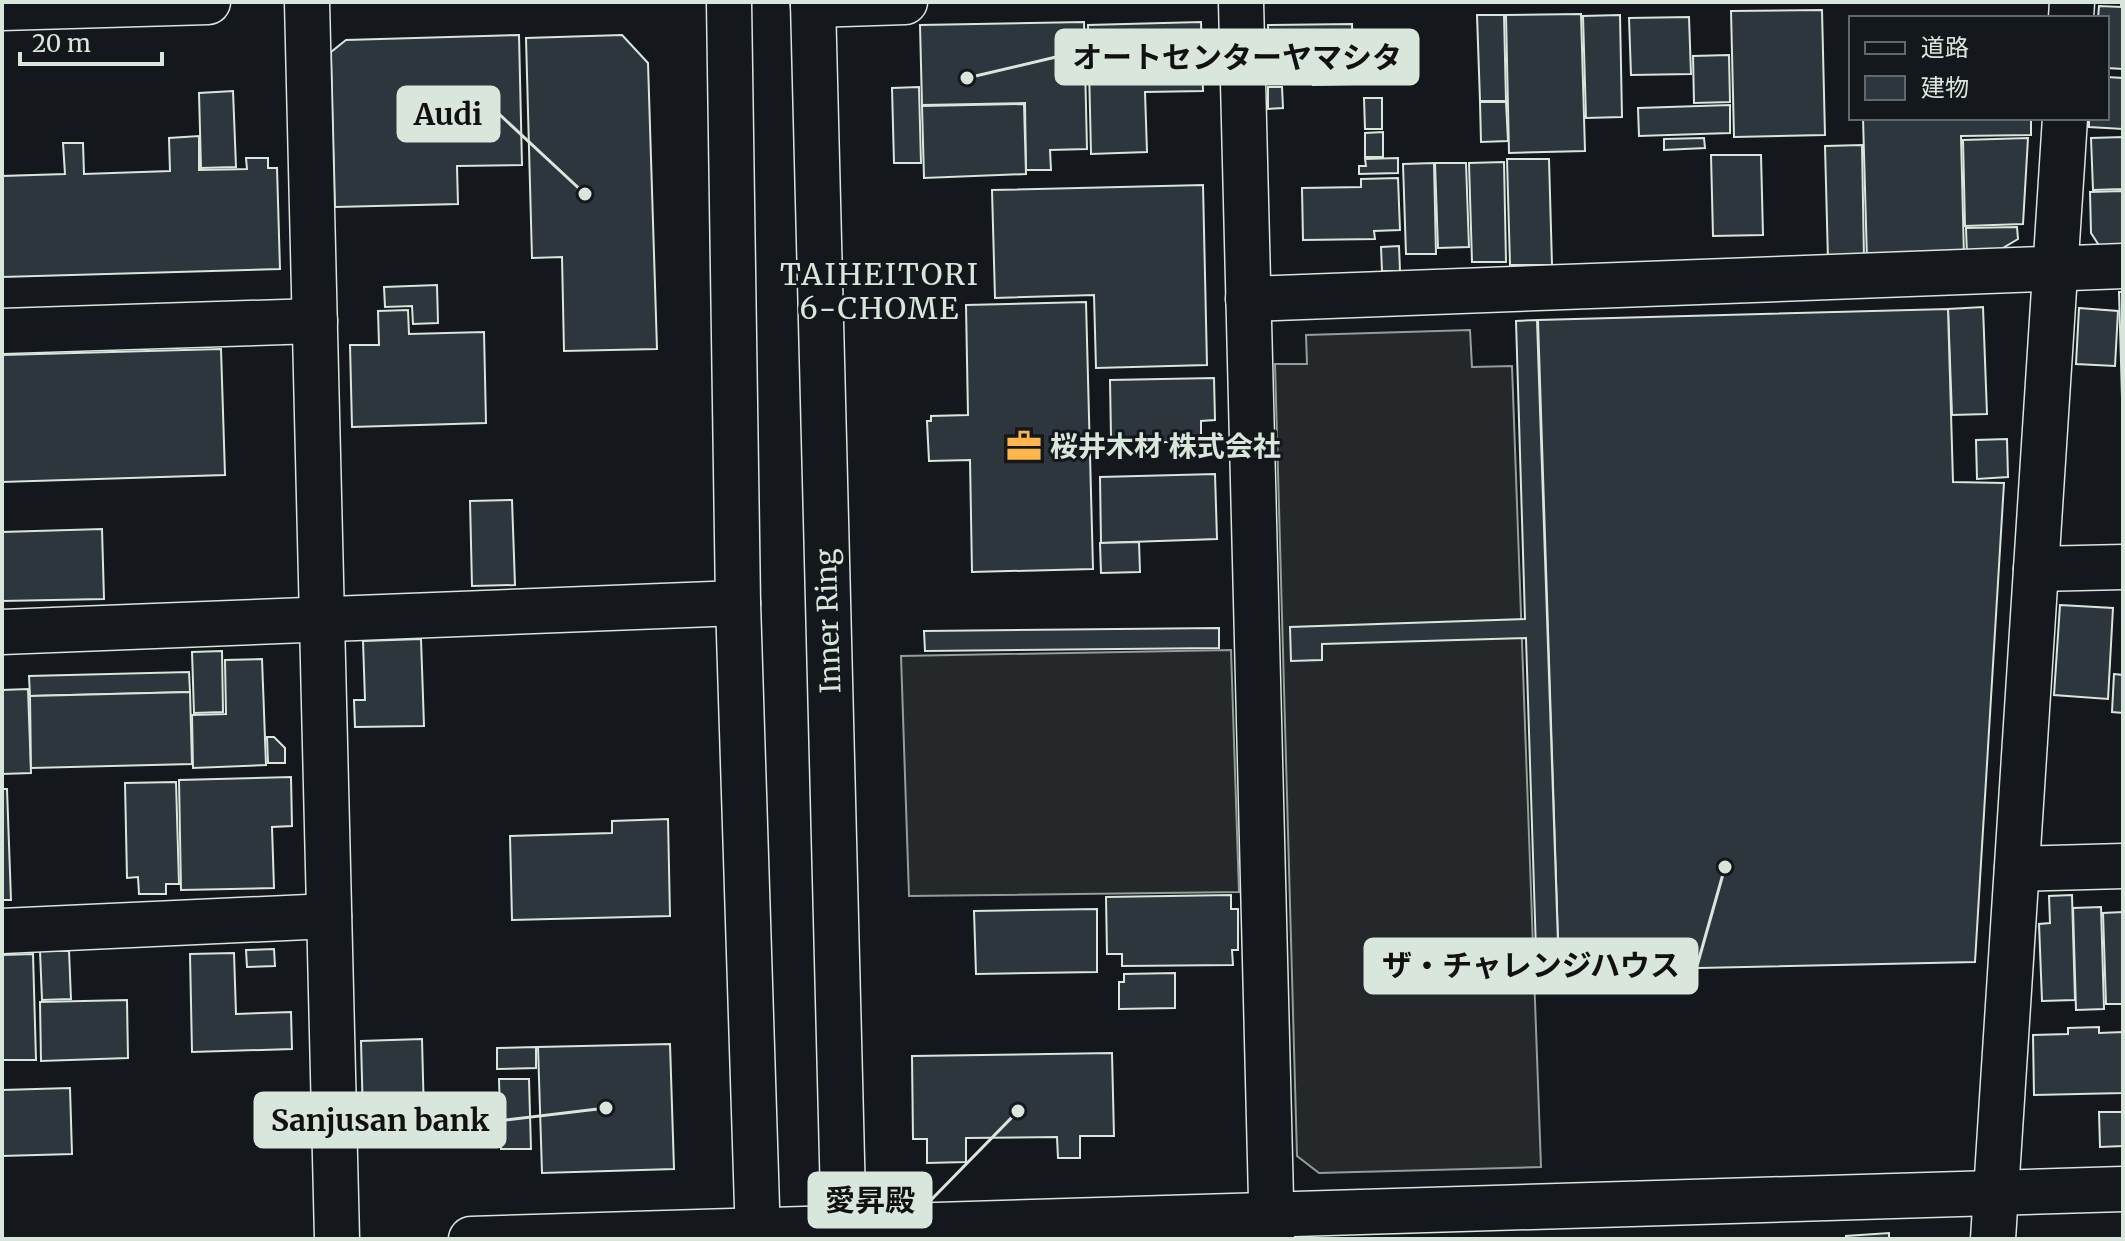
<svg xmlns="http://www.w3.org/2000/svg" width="2125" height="1241" font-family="Merriweather,'Noto Sans JP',serif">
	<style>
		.parking { fill: #24282b; stroke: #939e99; stroke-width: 2 }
		.building { fill: #2c363c; stroke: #d8e6dc; stroke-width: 2 }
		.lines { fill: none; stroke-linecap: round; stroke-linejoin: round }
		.minor-casing { stroke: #d8e6dc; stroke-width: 47 }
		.major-casing { stroke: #d8e6dc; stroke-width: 47 }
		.minor { stroke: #14181c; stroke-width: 44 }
		.major { stroke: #14181c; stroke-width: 44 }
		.labels { text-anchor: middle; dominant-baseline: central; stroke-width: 6; stroke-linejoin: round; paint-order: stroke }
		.poi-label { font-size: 28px; font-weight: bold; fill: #d8e6dc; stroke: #14181c; text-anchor: start }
		.street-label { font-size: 28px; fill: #d8e6dc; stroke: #14181c }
		.neighbourhood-label { font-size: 30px; letter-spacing: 2px; fill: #d8e6dc; stroke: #14181c }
		.leader { fill: none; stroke: #d8e6dc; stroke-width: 3 }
		.callout-dot { fill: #d8e6dc; stroke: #14181c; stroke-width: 3 }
		.callout { fill: #d8e6dc; stroke: #d8e6dc; stroke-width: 3 }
		.callout-label { font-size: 30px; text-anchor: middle; font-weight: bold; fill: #111 }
	</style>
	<rect width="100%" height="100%" fill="#14181c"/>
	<g class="parking">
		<polygon points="1470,330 1472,367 1512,366 1541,1167 1319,1173 1297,1156 1275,364 1307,364 1306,335"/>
		<polygon points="1231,650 1239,892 909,896 901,656"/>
	</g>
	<g class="building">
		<polygon points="2121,2 2123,2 2123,69 2107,68 2107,18 2098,18 2099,6 2121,7"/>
		<polygon points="1822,10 1825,135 1734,137 1731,11"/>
		<polygon points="1581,14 1585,151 1509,153 1506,15"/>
		<polygon points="1477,15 1504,15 1506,101 1480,101"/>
		<polygon points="1620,15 1622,117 1586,118 1583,16"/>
		<polygon points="1689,17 1691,74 1631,75 1629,18"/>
		<polygon points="1084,22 1087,149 1050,150 1051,170 1026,170 1025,103 922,105 920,25"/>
		<polygon points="1201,22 1203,91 1145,92 1147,152 1091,154 1088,25"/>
		<polygon points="1352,24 1354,84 1313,85 1313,79 1270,80 1268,25"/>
		<polygon points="519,35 522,165 457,166 458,204 335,207 331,52 346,40"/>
		<polygon points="622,35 648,63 657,349 564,351 562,257 532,258 526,38"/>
		<polygon points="1729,55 1730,102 1694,103 1693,56"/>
		<polygon points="2107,77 2123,78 2123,129 2089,127 2089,118 2107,118"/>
		<polygon points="919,87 921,163 894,163 892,88"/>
		<polygon points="1268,87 1282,87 1283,108 1268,109"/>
		<polygon points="233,91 236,167 201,168 199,93"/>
		<polygon points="1364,98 1382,98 1382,129 1365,129"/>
		<polygon points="1480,102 1506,102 1508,141 1481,142"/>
		<polygon points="1024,104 1026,174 924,178 922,106"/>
		<polygon points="1730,105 1730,133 1639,136 1638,108"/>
		<polygon points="1863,118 2031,118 2031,135 1961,136 1964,257 1867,260"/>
		<polygon points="1383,132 1383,157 1365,157 1365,133"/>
		<polygon points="199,136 199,170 247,169 246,158 268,158 268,168 277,168 280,269 2,277 2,176 65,174 63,143 83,143 84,174 170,171 169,138"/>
		<polygon points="2123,137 2123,189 2093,190 2091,138"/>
		<polygon points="1704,138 1705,148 1664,150 1664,139"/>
		<polygon points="2028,138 2023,224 1965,226 1963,140"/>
		<polygon points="1862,145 1864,258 1828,260 1825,146"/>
		<polygon points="1711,155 1761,155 1763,235 1713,236"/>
		<polygon points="1398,158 1398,173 1359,174 1359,166 1366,166 1365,159"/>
		<polygon points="1507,159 1549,159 1552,265 1510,265"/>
		<polygon points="1504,162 1506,262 1472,262 1469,163"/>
		<polygon points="1434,163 1436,254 1406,254 1403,164"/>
		<polygon points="1435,163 1466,163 1469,247 1438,248"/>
		<polygon points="1398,178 1400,230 1374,231 1375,239 1303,240 1302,188 1361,187 1361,179"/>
		<polygon points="1203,185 1207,365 1096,368 1094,295 995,298 992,190"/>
		<polygon points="2123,191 2123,246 2100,247 2091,233 2090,192"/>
		<polygon points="2017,227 2018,239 1991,255 1967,256 1966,228"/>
		<polygon points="1399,246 1400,271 1382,271 1381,247"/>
		<polygon points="437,285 438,323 413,324 412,306 385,307 384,287"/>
		<polygon points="2119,292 2123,292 2123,433"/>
		<polygon points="1086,302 1093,569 972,572 970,460 929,461 927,421 931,421 931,416 968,415 966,305"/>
		<polygon points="1983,307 1987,414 1952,415 1948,309"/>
		<polygon points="2079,308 2118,311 2115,366 2076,364"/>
		<polygon points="1948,309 1953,482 2004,483 1975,962 1559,971 1538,320"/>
		<polygon points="408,310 409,334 484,332 486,423 352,427 350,345 379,345 378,311"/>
		<polygon points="1537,320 1559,972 1414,977 1413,954 1536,951 1526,638 1322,644 1322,660 1291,661 1290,627 1525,619 1516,321"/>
		<polygon points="221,349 225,475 2,482 2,355"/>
		<polygon points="1214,378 1215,420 1201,421 1201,441 1136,443 1136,437 1111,437 1110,380"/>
		<polygon points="2007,439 2008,477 1977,479 1976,440"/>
		<polygon points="1215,474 1217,539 1101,543 1100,477"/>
		<polygon points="512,500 515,585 472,586 470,501"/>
		<polygon points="102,529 104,599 2,601 2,532"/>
		<polygon points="1139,542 1140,572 1101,573 1100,543"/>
		<polygon points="2060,605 2113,608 2108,699 2054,695"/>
		<polygon points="1219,628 1219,648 925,651 924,631"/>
		<polygon points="421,639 424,726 355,727 354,700 365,700 363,641"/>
		<polygon points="222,651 223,712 194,713 192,652"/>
		<polygon points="262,659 266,765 193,768 192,715 226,714 225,660"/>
		<polygon points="189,672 190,692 30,696 29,676"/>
		<polygon points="2114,674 2123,675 2123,713 2112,712"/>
		<polygon points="28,689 31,773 2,774 2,690"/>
		<polygon points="190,692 192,764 31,768 30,696"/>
		<polygon points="267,737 274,737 285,748 285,763 268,763"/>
		<polygon points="291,777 292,826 272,827 274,888 181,890 179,780"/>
		<polygon points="176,782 179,884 166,884 166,894 139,894 138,877 127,878 125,783"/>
		<polygon points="2,789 7,789 11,900 2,900"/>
		<polygon points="668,819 670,916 512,920 510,836 612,833 612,821"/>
		<polygon points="1231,895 1231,909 1238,909 1238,950 1232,950 1233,965 1122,966 1122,954 1107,954 1106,897"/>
		<polygon points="2072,895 2075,1000 2042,1001 2039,924 2050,923 2049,896"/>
		<polygon points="2101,907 2104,1009 2076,1010 2073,908"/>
		<polygon points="1097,909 1097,972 976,974 974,911"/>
		<polygon points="2123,912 2123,1004 2106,1004 2103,913"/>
		<polygon points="274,949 275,966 247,967 246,950"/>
		<polygon points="40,951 69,951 71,999 42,1000"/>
		<polygon points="234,953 236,1014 291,1012 292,1049 192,1052 190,954"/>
		<polygon points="33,954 36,1060 2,1060 2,955"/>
		<polygon points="1175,973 1175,1008 1119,1009 1119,982 1124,982 1124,974"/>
		<polygon points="127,1000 128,1058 41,1061 40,1002"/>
		<polygon points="2099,1027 2099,1033 2123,1032 2123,1093 2034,1095 2033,1035 2068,1034 2068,1028"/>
		<polygon points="422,1039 424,1116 363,1118 361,1041"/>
		<polygon points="670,1044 674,1169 542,1173 538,1047"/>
		<polygon points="536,1047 536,1068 497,1069 497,1048"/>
		<polygon points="1112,1053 1114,1136 1080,1136 1080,1158 1058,1158 1057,1137 966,1138 966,1162 927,1163 927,1139 913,1139 912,1056"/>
		<polygon points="499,1079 529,1079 531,1149 501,1149"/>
		<polygon points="70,1088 72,1154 2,1156 2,1090"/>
		<polygon points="2099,1112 2123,1112 2123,1146 2100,1147"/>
		<polygon points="1889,1233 1889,1239 1846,1239 1846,1236"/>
	</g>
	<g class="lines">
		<g class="minor-casing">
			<g id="minor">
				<polyline points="307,2 337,1239"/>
				<polyline points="1241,2 1272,1239"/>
				<polyline points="813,5 905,2"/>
				<polyline points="2,8 208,2"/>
				<polyline points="2071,18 2072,2"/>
				<polyline points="1248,299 2123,266"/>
				<polyline points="2,331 315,321"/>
				<polyline points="2036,569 2123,567"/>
				<polyline points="2,632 738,603"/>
				<polyline points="2017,869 2123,866"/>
				<polyline points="2,931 329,916"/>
				<polyline points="471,1239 2123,1189"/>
				<polyline points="1993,1239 2065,118"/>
			</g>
		</g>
		<g class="major-casing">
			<g id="major">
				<polyline points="729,2 738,603 758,1239"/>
				<polyline points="813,2 844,1239"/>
			</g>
		</g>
		<use href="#minor" class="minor"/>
		<use href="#major" class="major"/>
	</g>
	<defs>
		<g id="office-bare" transform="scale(2.76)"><path d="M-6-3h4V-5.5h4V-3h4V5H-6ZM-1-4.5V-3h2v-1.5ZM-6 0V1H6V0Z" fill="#ffb74d" stroke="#14181c" stroke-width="2.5" paint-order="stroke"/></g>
	</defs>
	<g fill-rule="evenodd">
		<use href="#office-bare" x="1024" y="446"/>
	</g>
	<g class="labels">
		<g class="poi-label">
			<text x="1050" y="446">桜井木材 株式会社</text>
		</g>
		<g class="street-label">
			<text transform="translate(828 621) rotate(-92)">Inner Ring</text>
		</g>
		<g class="neighbourhood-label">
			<text x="880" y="274">TAIHEITORI<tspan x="880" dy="34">6-CHOME</tspan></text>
		</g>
	</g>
	<path class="leader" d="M967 78L1056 57M585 194L499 114M1725 867L1697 966M606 1108L505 1120M1018 1111L931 1200"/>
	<g class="callout-dot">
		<circle cx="967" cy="78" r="8"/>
		<circle cx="585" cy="194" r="8"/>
		<circle cx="1725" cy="867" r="8"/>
		<circle cx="606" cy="1108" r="8"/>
		<circle cx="1018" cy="1111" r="8"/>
	</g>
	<g class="callout">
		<rect x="1056" y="30" width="362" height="54" rx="8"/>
		<rect x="398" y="87" width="101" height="54" rx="8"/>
		<rect x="1365" y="939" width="332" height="54" rx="8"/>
		<rect x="255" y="1093" width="250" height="54" rx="8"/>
		<rect x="809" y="1173" width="122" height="54" rx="8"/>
	</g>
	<g class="callout-label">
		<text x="1237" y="68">オートセンターヤマシタ</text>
		<text x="448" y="125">Audi</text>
		<text x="1531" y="976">ザ・チャレンジハウス</text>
		<text x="380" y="1131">Sanjusan bank</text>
		<text x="870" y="1211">愛昇殿</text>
	</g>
	<rect width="2125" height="1241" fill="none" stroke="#d8e6dc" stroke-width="8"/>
	<rect x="1849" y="16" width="260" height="104" fill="#14181c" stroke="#626a69" stroke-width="2"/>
	<rect x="1865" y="42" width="40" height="12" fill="#14181c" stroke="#626a69" stroke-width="2"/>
	<text x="1921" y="56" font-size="24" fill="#d8e6dc">道路</text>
	<rect x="1865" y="76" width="40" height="24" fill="#2c363c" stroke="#626a69" stroke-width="2"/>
	<text x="1921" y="96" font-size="24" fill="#d8e6dc">建物</text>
	<path d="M20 52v12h142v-12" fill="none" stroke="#d8e6dc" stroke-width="4"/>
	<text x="32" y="52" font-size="24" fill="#d8e6dc" stroke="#14181c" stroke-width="6" paint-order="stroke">20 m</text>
</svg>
